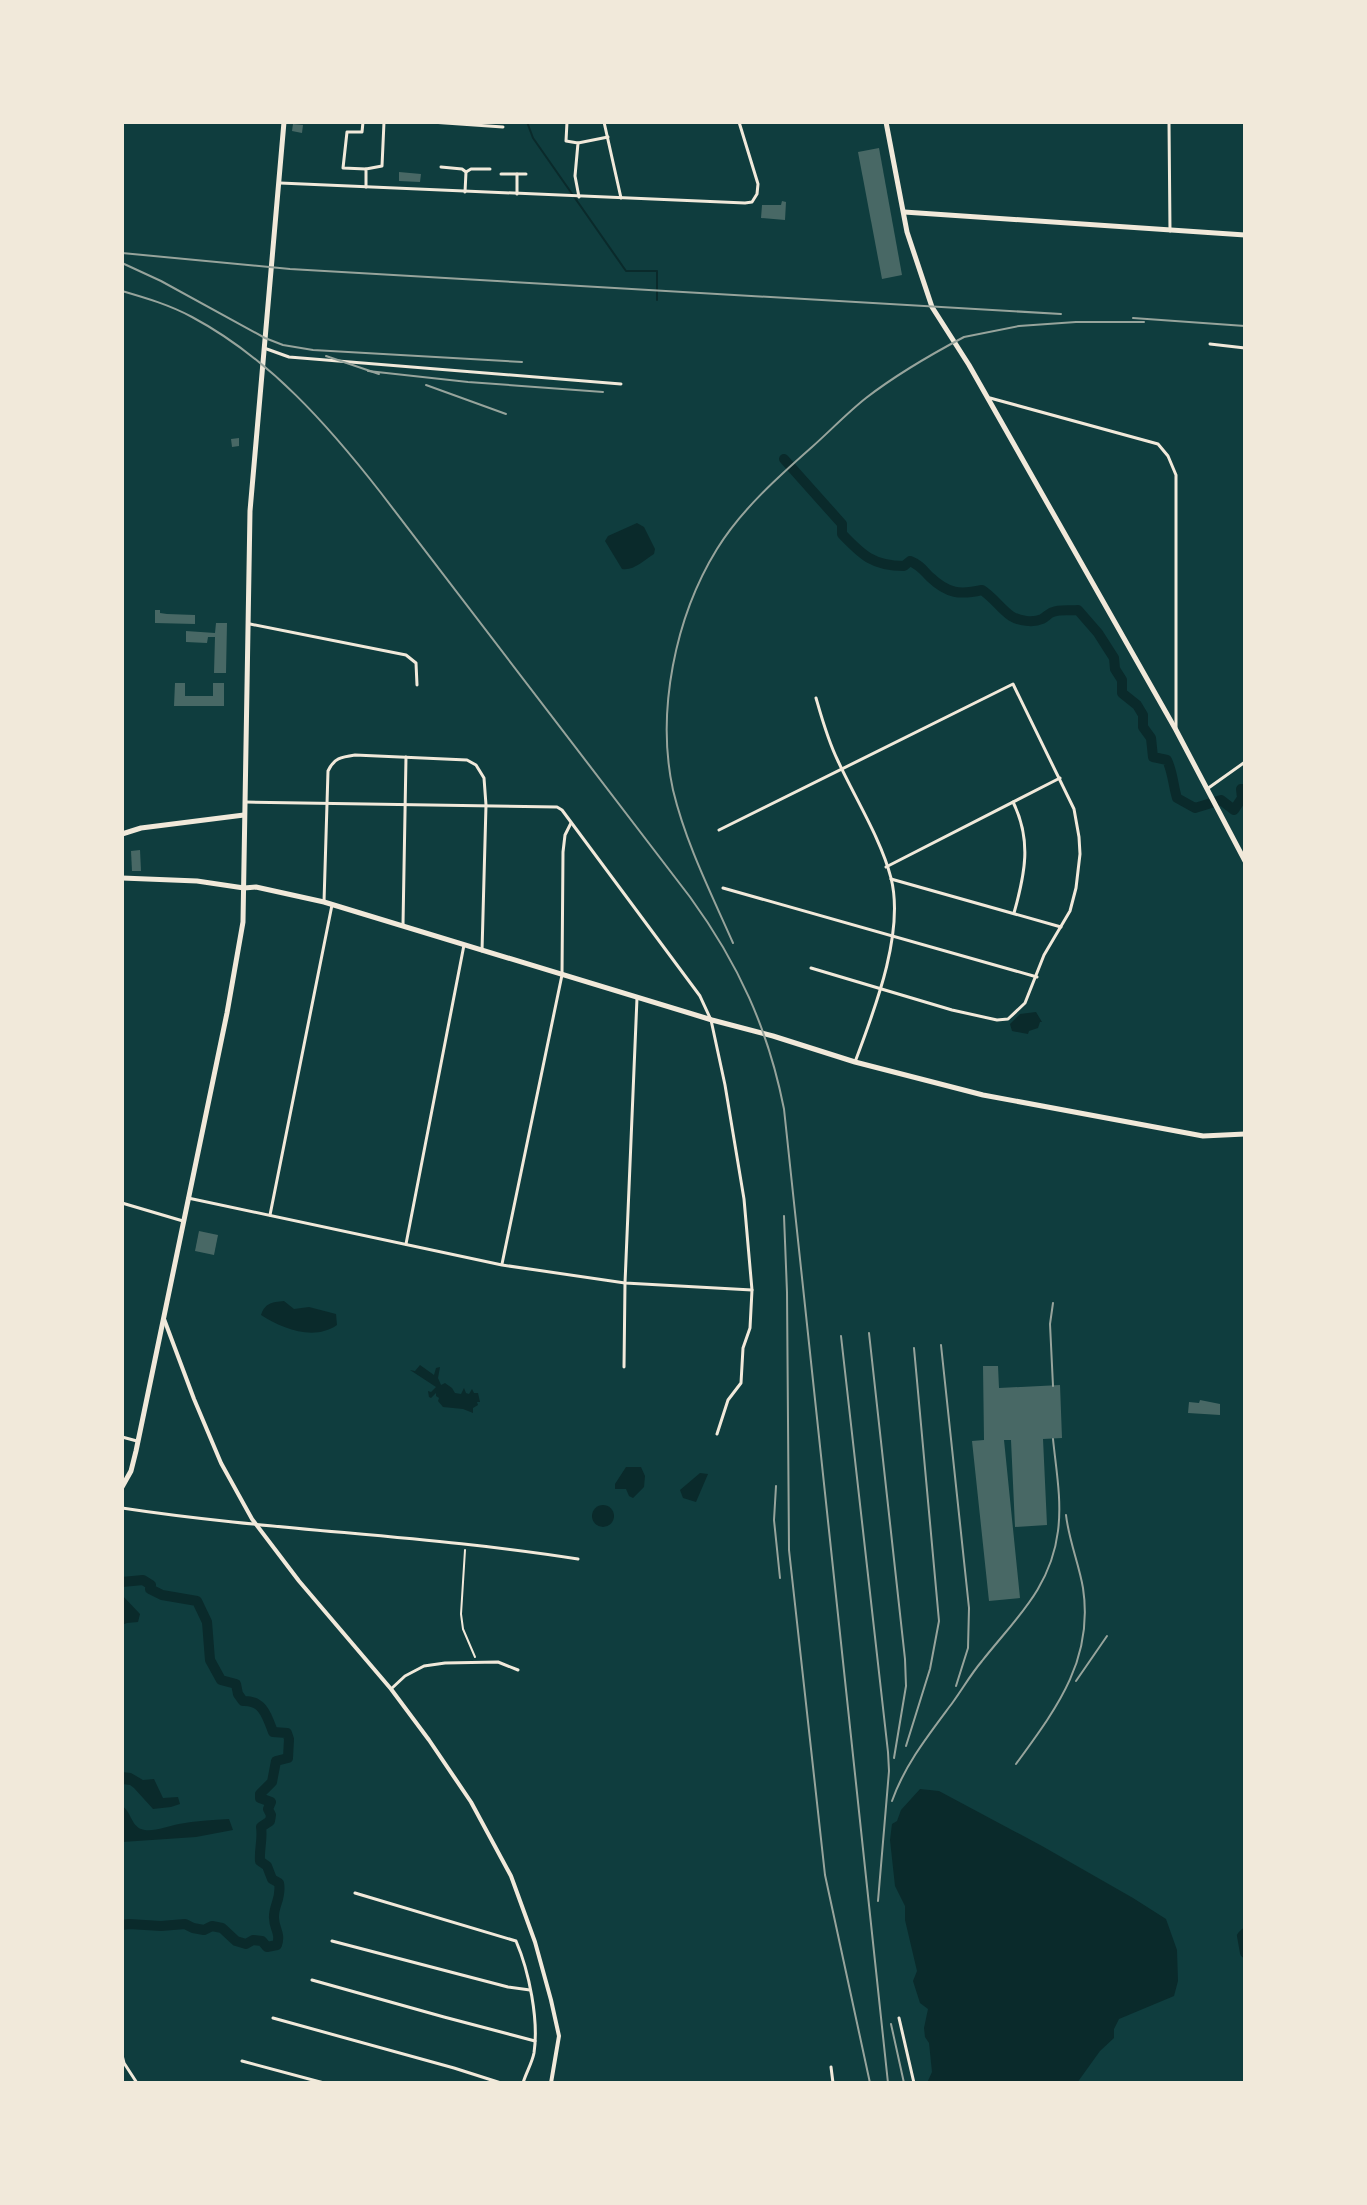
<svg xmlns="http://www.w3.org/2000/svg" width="1367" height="2205" font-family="'Nunito Sans',sans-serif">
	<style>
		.water { fill: #0a2a2b }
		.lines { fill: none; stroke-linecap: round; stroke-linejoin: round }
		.stream { stroke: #0a2a2b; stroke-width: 2 }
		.river { stroke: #0a2a2b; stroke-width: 10 }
		.building { fill: #486865 }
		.path { stroke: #f1e9da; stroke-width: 2 }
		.minor { stroke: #f1e9da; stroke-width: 3 }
		.tertiary { stroke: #f1e9da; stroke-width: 4 }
		.secondary { stroke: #f1e9da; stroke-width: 5 }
		.primary { stroke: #f1e9da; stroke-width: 5 }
		.rail { stroke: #97a49c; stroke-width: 2 }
	</style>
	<rect width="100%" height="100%" fill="#0f3d3e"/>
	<g class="water">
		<path d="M637,523L644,527L655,549L654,554C644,560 634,571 622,569L605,541L608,536Z"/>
		<polygon points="1036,1012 1042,1022 1040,1022 1038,1028 1029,1031 1028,1034 1012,1031 1010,1024 1020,1014"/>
		<path d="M284,1301L294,1309L309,1307L336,1314L337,1325C314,1341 283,1329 261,1315C265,1303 272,1302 284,1301Z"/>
		<polygon points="420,1365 434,1375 436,1368 440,1367 438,1378 441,1385 445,1383 452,1388 455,1393 461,1394 464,1388 466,1393 469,1394 472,1389 474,1393 478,1393 480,1402 477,1402 478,1405 473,1408 473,1413 463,1409 443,1407 438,1401 439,1398 436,1396 436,1393 431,1398 429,1397 428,1391 431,1392 436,1387 410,1370 415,1371"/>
		<polygon points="626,1467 641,1467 645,1476 644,1487 633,1498 629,1496 626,1489 615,1489 615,1484"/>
		<polygon points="700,1473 708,1474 696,1502 683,1498 680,1490"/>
		<circle cx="603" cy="1516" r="11"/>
		<polygon points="122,1595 140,1614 138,1622 127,1623 122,1625"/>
		<polygon points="122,1772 131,1773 143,1780 154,1779 163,1798 178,1797 180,1804 171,1807 153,1809 134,1788 130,1785 122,1784"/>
		<polygon points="920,1789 939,1791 1042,1846 1133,1898 1166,1919 1177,1950 1178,1981 1174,1996 1119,2019 1114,2029 1114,2038 1100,2051 1077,2083 927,2083 932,2072 929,2043 925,2037 924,2028 928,2009 920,2003 913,1981 917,1971 905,1920 905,1906 895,1886 890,1840 892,1824 897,1821 901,1810"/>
		<path d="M122,1806C131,1811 131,1825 141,1829C152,1833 167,1826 179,1824C195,1821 212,1820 229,1819L233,1830L196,1837L122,1842Z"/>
	</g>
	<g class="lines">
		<polyline class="stream" points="527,122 533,138 626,271 657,271 657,300"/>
		<g class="river">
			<path d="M784,459L842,524V534C862,555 873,566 904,566L910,561C920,565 923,570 930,577C948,594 960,595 982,590C993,597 1001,609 1011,616C1019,621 1033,623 1042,619C1046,617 1049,613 1053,612C1060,609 1071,611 1078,610L1098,633L1114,658L1115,669L1122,680V693L1137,705L1143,715V727L1151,738L1153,757L1167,760C1173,773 1173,785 1177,798L1195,808L1221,800L1234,810L1242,798L1241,789H1245"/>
			<path d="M122,1582L143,1580L151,1585L150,1589L162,1595L197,1601L207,1622L210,1660L221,1680L236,1684L238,1694L243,1701C263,1700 267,1716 273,1732L287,1733L289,1739L288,1758L276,1761L272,1782L260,1794V1798L271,1802L268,1809L271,1815L270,1821L261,1827C263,1839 259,1849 260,1861L267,1866L272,1879L279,1883C282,1898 273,1906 274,1918C274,1929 281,1933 277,1945L267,1947L262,1941L253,1940L246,1944L236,1941L222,1928L212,1926L204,1930L193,1928L185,1924L161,1926L129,1924L122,1925"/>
			<polyline points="1245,1933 1242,1936 1245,1953"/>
		</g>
	</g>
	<g class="building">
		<polygon points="293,124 303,125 302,133 292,131"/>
		<polygon points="879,148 902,275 882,279 858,152"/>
		<polygon points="399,172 421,174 420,182 399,181"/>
		<polygon points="782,201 786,202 785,220 761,218 762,205 781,205"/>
		<polygon points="239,438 239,446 232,447 231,439"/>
		<polygon points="155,610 160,610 160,613 167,614 195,615 195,624 155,623"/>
		<polygon points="216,623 227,623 226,673 214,673 215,637 208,637 207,643 186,642 186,631 215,633"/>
		<polygon points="175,683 185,683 185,696 213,696 213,683 224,683 224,706 174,706"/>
		<polygon points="140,850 141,871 132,871 131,851"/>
		<polygon points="199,1231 218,1235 214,1255 195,1251"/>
		<polygon points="983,1366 998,1366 999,1388 1060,1385 1062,1438 1043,1439 1047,1525 1015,1527 1011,1440 1004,1440 1020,1598 989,1601 972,1441 984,1440"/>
		<polygon points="1200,1400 1220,1404 1220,1415 1188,1413 1189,1402 1199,1403"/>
	</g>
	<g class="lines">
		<polyline class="path" points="465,1550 461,1614 463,1629 475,1657"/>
		<g class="minor">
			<polyline points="363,122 362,132 347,132 343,168 366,169"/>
			<polyline points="431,122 503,127"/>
			<polyline points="567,122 566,141 578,143 575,176 579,197"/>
			<polyline points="604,122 621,198"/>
			<polyline points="1169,122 1170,231"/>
			<polyline points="578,143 608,137"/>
			<polyline points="441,167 462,169 466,172 465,192"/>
			<polyline points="466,172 471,169 490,169"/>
			<polyline points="501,174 517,174"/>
			<polyline points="280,183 745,203 752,202 757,194 758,184 739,122"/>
			<polyline points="366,187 366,169 382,166 384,122"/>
			<polyline points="517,194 517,174 526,174"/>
			<polyline points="1210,344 1245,348"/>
			<polyline points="264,348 289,357 621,384"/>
			<polyline points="990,398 1158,444 1168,456 1176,475 1176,728"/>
			<polyline points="250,624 406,655 416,663 417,685"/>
			<path d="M816,698C822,719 828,741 838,761C855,798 881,839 891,878C905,933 874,1011 855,1062"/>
			<polyline points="1207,789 1245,762"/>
			<polyline points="246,802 557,807 562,810 700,996 711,1020 725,1085 744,1199 752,1290 750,1328 743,1348 741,1383 728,1400 717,1434"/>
			<path d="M1013,802C1032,840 1025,874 1014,913"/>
			<polyline points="719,830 1013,684 1074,809 1079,837 1080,854 1076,888 1070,911 1044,955 1025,1003 1008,1019 997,1020 952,1010 811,968"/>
			<polyline points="886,867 1060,778"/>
			<polyline points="891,879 1061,927"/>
			<polyline points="723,888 1037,977"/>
			<path d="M324,902L328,771C334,758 341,757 355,755L467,760L476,765L484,778L486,805L482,951"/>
			<polyline points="403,925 406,757"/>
			<polyline points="188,1198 502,1265 625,1283 752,1290"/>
			<polyline points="122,1203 183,1221"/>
			<polyline points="270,1215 332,905"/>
			<polyline points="406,1244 464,945"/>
			<polyline points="502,1264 562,975 563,852 565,835 571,823"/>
			<polyline points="624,1367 625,1283 637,998"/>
			<polyline points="122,1437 137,1441"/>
			<path d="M122,1508C273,1531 427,1535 578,1559"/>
			<polyline points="391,1689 405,1676 424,1666 445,1663 498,1662 518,1670"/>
			<path d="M355,1893L516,1941C529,1971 539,2020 534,2053C532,2063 526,2073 523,2083"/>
			<polyline points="332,1941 508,1987 530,1990"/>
			<polyline points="312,1980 444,2017 535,2041"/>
			<polyline points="273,2018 454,2068 501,2083"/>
			<polyline points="899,2018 914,2083"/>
			<polyline points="122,2055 124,2063 137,2083"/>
			<polyline points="242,2061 324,2083"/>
			<polyline points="831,2067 833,2083"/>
		</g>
		<polyline class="tertiary" points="164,1319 194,1399 221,1463 252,1519 299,1581 391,1689 429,1740 471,1802 511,1876 535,1942 551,2000 559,2036 551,2083"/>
		<g class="secondary">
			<polyline points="122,834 141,828 244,815"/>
			<polyline points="122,878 197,881 244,888 256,887 324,902 712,1020 773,1036 855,1062 983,1095 1203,1136 1245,1134"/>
			<polyline points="122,1487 131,1471 136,1451 227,1013 243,922 250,511 284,122"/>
		</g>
		<g class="primary">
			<polyline points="886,122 907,232 932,307 969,365 1176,730 1245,861"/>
			<polyline points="904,212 1245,235"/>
		</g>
		<g class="rail">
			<polyline points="122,253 290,269 1061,314"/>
			<polyline points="122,263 161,281 265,338 283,345 313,350 522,362"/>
			<path d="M122,291C146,298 170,305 192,317C269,358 328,425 381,493L690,897C738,963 768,1028 784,1109L888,2083"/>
			<polyline points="1133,318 1245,326"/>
			<polyline points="326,356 379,374"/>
			<polyline points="368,371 468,382 603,392"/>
			<polyline points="426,385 506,414"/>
			<path d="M733,943C711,893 686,844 673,790C656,712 675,617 717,549C741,510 778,477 812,447C830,431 847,413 866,398C897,374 930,355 964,337L1019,326L1076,322H1144"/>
			<polyline points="784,1216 787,1292 789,1550 825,1875 870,2083"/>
			<polyline points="869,1333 905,1659 906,1686 894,1758"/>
			<polyline points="841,1336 888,1752 889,1771 878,1901"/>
			<polyline points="941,1345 969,1608 968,1648 956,1686"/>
			<polyline points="1053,1386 1050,1324 1053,1303"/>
			<polyline points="776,1486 774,1520 780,1578"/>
			<polyline points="1076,1681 1107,1636"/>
			<polyline points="906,1746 930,1669 939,1621 914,1348"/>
			<path d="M1016,1764C1056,1709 1094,1660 1083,1588C1079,1564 1069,1541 1066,1515"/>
			<path d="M892,1801C905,1764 930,1733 953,1702C963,1688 971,1674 982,1661C1015,1619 1051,1588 1058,1531C1062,1500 1056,1469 1053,1439"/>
			<polyline points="891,2024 904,2083"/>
		</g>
	</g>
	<rect width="1367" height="2205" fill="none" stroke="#f1e9da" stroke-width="248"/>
</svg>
